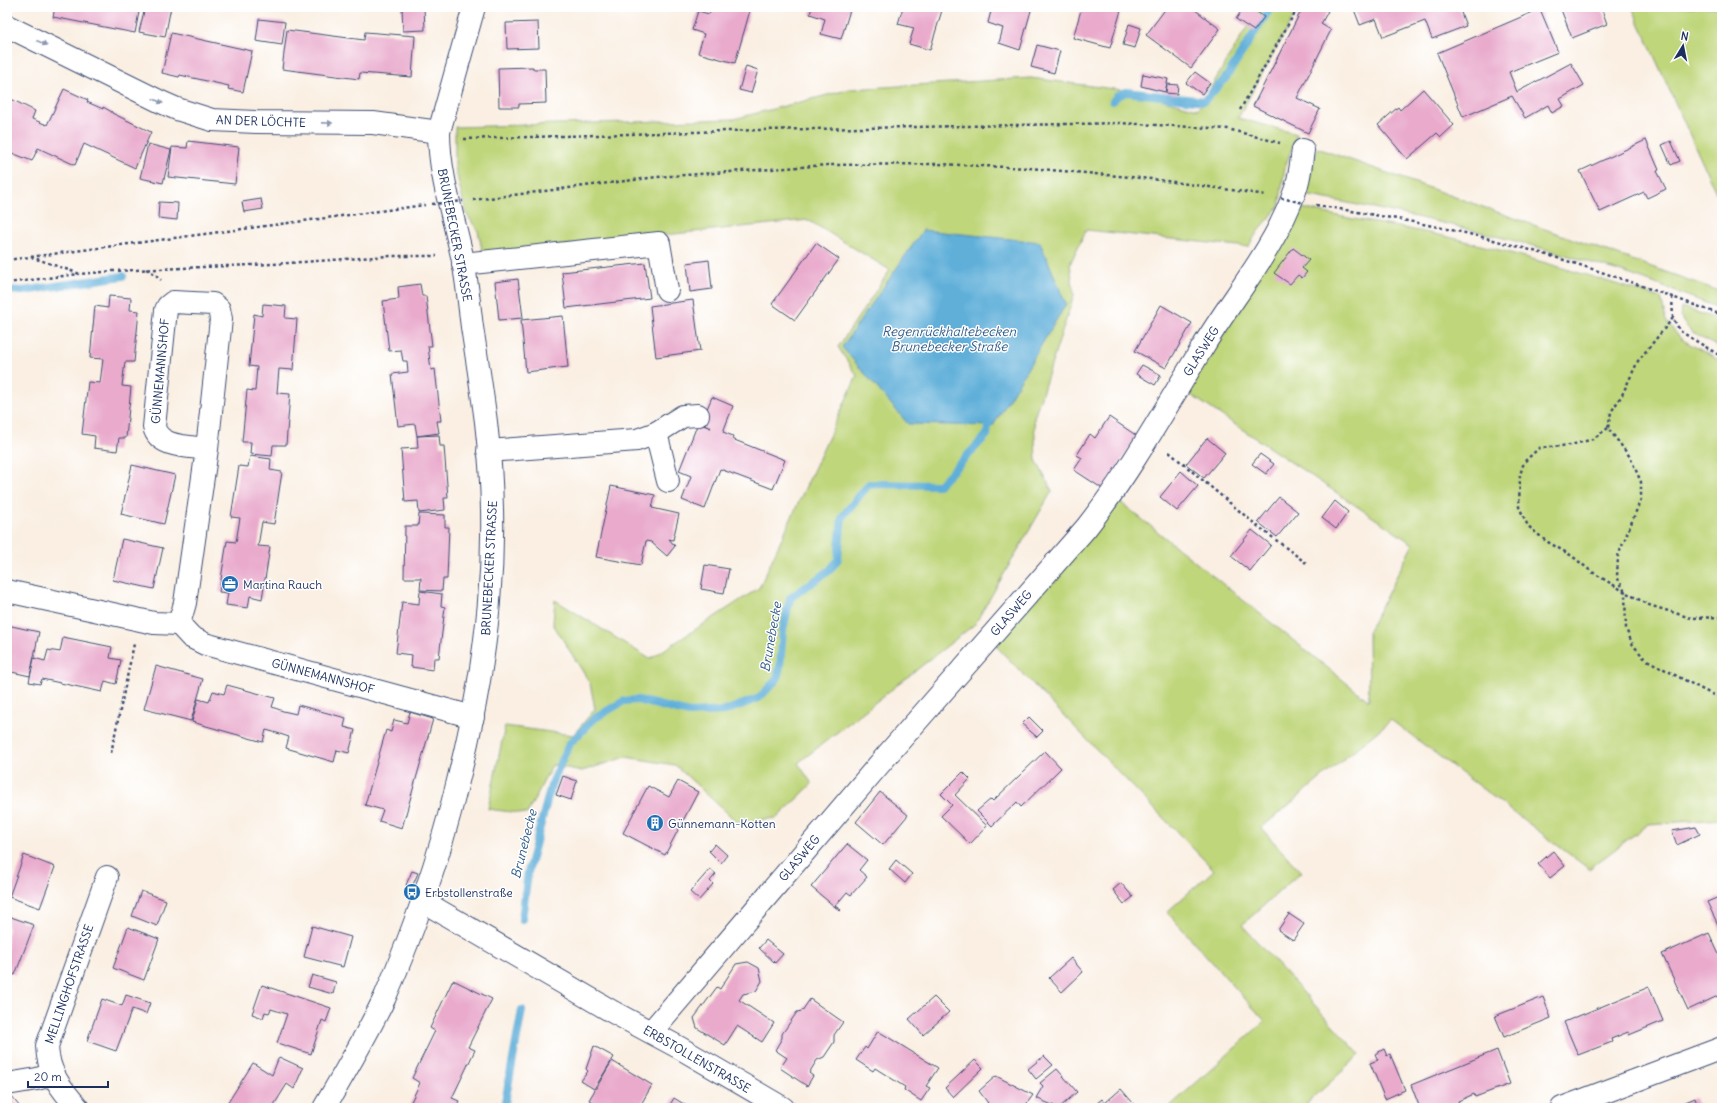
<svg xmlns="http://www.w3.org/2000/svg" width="1729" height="1115" font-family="Delius,sans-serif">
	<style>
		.green { fill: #bfd67a; stroke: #6d826c }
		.water { fill: #5eafd9; stroke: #3c6f9c }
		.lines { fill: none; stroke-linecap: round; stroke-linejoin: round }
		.stream { stroke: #5eafd9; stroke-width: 8 }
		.building { fill: #e9aacc }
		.minor-casing { stroke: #3c4c72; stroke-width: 24 }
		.path { stroke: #3c4c72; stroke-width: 2.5; stroke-dasharray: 3 3; stroke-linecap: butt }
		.minor { stroke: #fff; stroke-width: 22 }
		.path-bridge { stroke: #3c4c72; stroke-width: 2.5; stroke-dasharray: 3 3; stroke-linecap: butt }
		.oneway { fill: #8d97ae }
		.labels { text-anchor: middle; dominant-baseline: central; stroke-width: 3; stroke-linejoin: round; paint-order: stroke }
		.street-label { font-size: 12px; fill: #1b2f5e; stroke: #fff }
		.poi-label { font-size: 12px; fill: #1b2f5e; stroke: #fff; text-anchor: start }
		.water-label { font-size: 13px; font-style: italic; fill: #325c89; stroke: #fff }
	</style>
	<rect width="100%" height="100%" fill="#fff"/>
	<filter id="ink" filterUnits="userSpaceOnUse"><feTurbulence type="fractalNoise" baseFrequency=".025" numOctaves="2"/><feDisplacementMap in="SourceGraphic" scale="8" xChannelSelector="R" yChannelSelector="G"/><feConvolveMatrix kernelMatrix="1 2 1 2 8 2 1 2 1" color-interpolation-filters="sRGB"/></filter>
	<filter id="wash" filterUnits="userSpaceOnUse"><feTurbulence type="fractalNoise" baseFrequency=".012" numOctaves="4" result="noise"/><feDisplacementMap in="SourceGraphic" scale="16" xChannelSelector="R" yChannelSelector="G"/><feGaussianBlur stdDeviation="0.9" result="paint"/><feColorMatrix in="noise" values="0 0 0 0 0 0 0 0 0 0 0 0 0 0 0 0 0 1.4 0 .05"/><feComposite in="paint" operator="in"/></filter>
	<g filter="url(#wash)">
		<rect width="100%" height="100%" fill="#faefe2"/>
		<g class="green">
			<polygon points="1259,7 1299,7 1238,118 1297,134 1285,167 1279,207 1258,231 1248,247 1086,230 1070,264 1074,295 1034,418 1036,460 1052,491 975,624 798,763 812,784 777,818 737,822 675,765 626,757 582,771 552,765 527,814 488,809 505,726 573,735 595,709 590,683 553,624 555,600 650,659 759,588 857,376 838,347 890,270 808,220 483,254 478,231 466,213 455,167 455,127 734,119 851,89 1031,78 1129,91 1198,109"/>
			<polygon points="1632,7 1722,7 1722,206"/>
			<path d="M1317,148L1722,292V309C1681,294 1641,277 1599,265C1503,235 1405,213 1305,195Z"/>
			<path d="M1303,208C1354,221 1406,227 1457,239C1526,256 1593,277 1661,298L1666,321L1681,339L1722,362V819L1648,824L1589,869L1391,720L1261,828L1301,872L1242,925L1360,1055L1302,1108H1170L1169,1107L1265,1021L1167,912L1214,870L994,644L1118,500L1369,701L1368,632L1413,544L1185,391L1292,209L1302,210Z"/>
			<path d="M1681,307L1722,321V349C1706,340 1676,329 1681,307Z"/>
		</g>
		<polygon class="water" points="923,230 1040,242 1066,304 993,426 908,424 842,347"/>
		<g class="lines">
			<g class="stream">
				<polyline points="1113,101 1117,96 1126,92 1204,101 1225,79 1271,7"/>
				<polyline points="7,290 23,291 123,276"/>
				<polyline points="522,919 528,872 551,786 569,744 595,718 624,701 638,700 689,713 725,711 759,698 777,679 780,666 783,631 790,598 830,570 838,559 842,517 869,484 939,485 987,435 989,416"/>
				<polyline points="504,1108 522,1010"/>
			</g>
		</g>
		<g id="blocks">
			<g class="building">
				<polygon points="55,7 140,7 135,33 53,17"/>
				<polygon points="145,7 171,7 165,37 139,32"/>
				<polygon points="402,7 424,7 425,30 403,31"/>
				<polygon points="712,7 751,7 735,63 698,53 704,34 692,30 698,11 709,14"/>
				<polygon points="812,7 851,7 841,39 821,34 825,19 810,14"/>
				<polygon points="903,7 943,7 930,50 909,44 914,28 898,24"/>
				<polygon points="992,7 1032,7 1020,50 999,43 1003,28 988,23"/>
				<polygon points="1072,7 1122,7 1110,48 1073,38 1081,10"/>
				<polygon points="1167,7 1195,7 1194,9 1220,29 1191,68 1146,35"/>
				<polygon points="1244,7 1250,7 1264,17 1254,31 1236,19"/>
				<polygon points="1303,7 1321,7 1328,11 1321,24 1331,30 1297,98 1320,109 1308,133 1253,106"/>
				<polygon points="1353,7 1459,7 1466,26 1432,39 1425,21 1383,37 1376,19 1360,25"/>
				<polygon points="1560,7 1601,7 1607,24 1572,38"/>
				<polygon points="1540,9 1558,52 1509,72 1517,92 1571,63 1584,85 1560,99 1564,106 1552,113 1548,105 1525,118 1512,96 1463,117 1437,53"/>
				<polygon points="259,19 285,22 282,45 256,41"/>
				<polygon points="538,22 539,48 507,49 506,23"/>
				<polygon points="1129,24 1141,28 1135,48 1123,45"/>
				<polygon points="287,30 364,40 365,32 415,36 412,77 360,73 359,79 282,69"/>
				<polygon points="171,33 252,51 243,92 228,89 229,86 180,75 179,77 162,73"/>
				<polygon points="1037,45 1060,51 1054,73 1031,67"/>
				<polygon points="746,66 758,70 751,93 739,90"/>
				<polygon points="533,67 533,69 545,69 546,103 519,104 519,107 499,107 498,68"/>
				<polygon points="1195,72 1210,83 1202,94 1186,83"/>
				<polygon points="1143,74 1168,79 1165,92 1141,86"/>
				<polygon points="1167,84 1178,85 1177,94 1166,93"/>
				<polygon points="64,89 88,100 87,102 103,109 103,107 112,112 112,113 151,132 135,168 84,144 75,165 38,148 32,161 7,151 7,97 35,111 32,119 47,125"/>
				<polygon points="1423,89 1454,125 1441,137 1437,133 1407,159 1378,125 1398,107 1400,110"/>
				<polygon points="1646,140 1659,170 1657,171 1666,189 1647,198 1644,192 1600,212 1580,171"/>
				<polygon points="188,141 239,147 235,184 168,177 172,147 187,148"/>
				<polygon points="1671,141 1680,161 1671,165 1662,145"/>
				<polygon points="148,144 171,150 163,183 140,178"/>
				<polygon points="261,199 263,209 244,212 242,202"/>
				<polygon points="159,202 178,203 177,220 158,218"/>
				<polygon points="816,243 839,259 795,320 772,304"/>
				<polygon points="1293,248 1309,260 1302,268 1307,272 1302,278 1298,275 1290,284 1274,273"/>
				<polygon points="709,260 712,289 690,292 687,263"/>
				<polygon points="645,263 650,298 566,308 562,272"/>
				<polygon points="518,279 523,318 499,320 495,282"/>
				<polygon points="420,284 422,296 426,296 432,346 428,346 431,370 435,369 441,421 437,421 439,433 417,436 415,424 398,426 392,374 408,372 407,361 403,361 401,350 389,351 383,301 399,299 398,287"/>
				<polygon points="109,296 131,298 130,310 139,311 134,362 125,362 122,386 131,387 126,438 119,438 117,451 94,448 95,436 82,434 88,382 100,383 103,359 90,358 95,306 108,308"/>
				<polygon points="693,300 700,351 656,357 650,306"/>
				<polygon points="263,304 286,306 285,318 297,319 293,370 279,369 277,393 290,394 286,445 273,445 272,456 250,454 251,442 242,442 247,390 255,391 257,367 249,366 254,314 262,316"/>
				<polygon points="1161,305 1192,323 1166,368 1135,351"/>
				<polygon points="563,316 568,367 526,372 521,320"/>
				<polygon points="1142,365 1161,375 1155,385 1136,374"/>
				<polygon points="712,397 733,406 723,432 733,436 732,439 785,460 773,489 720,469 705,509 682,500 691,476 679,471 698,423 711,428 701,423"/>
				<polygon points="1109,417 1137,436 1103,489 1074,470 1082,458 1077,455 1090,434 1095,438"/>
				<polygon points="439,435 440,446 444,446 448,498 444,498 445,510 419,513 418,501 405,502 401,449 418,448 417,436"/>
				<polygon points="1207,438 1225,453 1204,478 1186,464"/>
				<polygon points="1260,454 1274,464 1266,474 1252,464"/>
				<polygon points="250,456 271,459 270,470 282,472 274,524 262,522 258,546 270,547 262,599 250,596 248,608 226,605 228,593 219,592 227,541 236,542 240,518 231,517 239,466 248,467"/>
				<polygon points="132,465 175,475 164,524 121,514"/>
				<polygon points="1181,471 1198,486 1177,511 1160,497"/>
				<polygon points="611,486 655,495 652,508 679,514 673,540 669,539 675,546 667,556 651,542 646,541 641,565 596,557"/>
				<polygon points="1279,497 1298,512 1277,537 1258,522"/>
				<polygon points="1335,501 1348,512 1336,529 1322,518"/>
				<polygon points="419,514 445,515 445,527 449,527 447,579 443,579 442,591 420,590 421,578 404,578 405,526 418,526"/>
				<polygon points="1252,530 1271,545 1250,571 1231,556"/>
				<polygon points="122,539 163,548 154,589 113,580"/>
				<polygon points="705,565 729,569 724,593 701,589"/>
				<polygon points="420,591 442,594 441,606 445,607 439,658 434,658 433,670 411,667 412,655 396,653 402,602 419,604"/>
				<polygon points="7,625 39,632 30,676 7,671"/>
				<polygon points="63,637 112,647 110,658 121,660 116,684 105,681 102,692 42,679 40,684 29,682 34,658 45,661 48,650 60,652"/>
				<polygon points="156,666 203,679 191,721 144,709"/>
				<polygon points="227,685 275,698 272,707 283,711 296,714 298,705 346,718 344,727 355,730 349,753 337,750 334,762 286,748 289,737 277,733 266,730 263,742 192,722 198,699 209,702 213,691 224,694"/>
				<polygon points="410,712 433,719 402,828 379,821 383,810 365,805 386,730 391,732 394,720 407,723"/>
				<polygon points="1029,717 1043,731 1037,737 1022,724"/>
				<polygon points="1045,751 1061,768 1021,807 1017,802 992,826 977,811 991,799 993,801"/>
				<polygon points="963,772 970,779 955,795 987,826 970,844 941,816 952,805 941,794"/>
				<polygon points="563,776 577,781 571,800 556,795"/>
				<polygon points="678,781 698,792 665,855 623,833 648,786 669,797"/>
				<polygon points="880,792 908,815 883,845 856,822"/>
				<polygon points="1696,827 1700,834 1677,845 1672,831"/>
				<polygon points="715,844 727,855 721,863 709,851"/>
				<polygon points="847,844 867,860 859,870 867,877 851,895 847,892 835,906 841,910 840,911 811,887"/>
				<polygon points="1553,851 1565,866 1550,878 1538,864"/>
				<polygon points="24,855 55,867 40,908 9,897"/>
				<polygon points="896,860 912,874 905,883 889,869"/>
				<polygon points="710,869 716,874 710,881 713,884 699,900 690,892"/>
				<polygon points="412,871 418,873 412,887 406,885"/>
				<polygon points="1121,883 1133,897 1124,904 1113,890"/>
				<polygon points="141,891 166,900 157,926 132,916"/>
				<polygon points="1719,897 1722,904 1722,933 1707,902"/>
				<polygon points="1289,914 1304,924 1293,940 1278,930"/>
				<polygon points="8,916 34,925 15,975 7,972"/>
				<polygon points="312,926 351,937 343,967 304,957"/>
				<polygon points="128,927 159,939 144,980 113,968"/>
				<polygon points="1709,933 1722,961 1722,994 1688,1010 1662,954"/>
				<polygon points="766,940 783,954 775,963 759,948"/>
				<polygon points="1071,958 1083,972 1062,992 1049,978"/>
				<polygon points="748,962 759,968 762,981 756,991 743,994 739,1000 774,1023 762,1042 737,1026 725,1045 697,1028 694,1018 717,987 720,989 736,964"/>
				<polygon points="312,975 336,982 333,994 308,987"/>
				<polygon points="453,980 492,999 468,1047 475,1050 452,1098 459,1101 456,1108 408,1108 420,1083 412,1078 435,1031 430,1028"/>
				<polygon points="262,985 331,1008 326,1022 322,1020 311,1054 277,1043 287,1014 271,1009 269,1013 265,1012 263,1018 252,1014"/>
				<polygon points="1649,987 1663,1021 1629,1035 1628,1032 1611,1039 1612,1042 1578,1055 1564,1022"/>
				<polygon points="126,995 150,1003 146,1014 132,1009 116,1051 87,1041 102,999 122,1006"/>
				<polygon points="934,997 949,1012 923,1035 909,1019"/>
				<polygon points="1543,997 1551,1018 1504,1037 1495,1016"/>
				<polygon points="810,999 843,1022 834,1035 834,1042 824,1057 817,1060 809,1073 813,1076 807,1086 780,1068 787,1058 775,1050 782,1038 782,1034 797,1012 802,1011"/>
				<polygon points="878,1031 938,1068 926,1086 930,1088 921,1101 904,1090 905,1087 875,1068 873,1071 856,1060 865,1047 867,1049"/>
				<polygon points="594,1046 614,1057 594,1089 581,1081 588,1071 586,1069"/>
				<polygon points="1384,1049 1387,1056 1390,1054 1405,1090 1385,1099 1370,1063 1378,1060 1375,1054"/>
				<polygon points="1497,1050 1510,1084 1475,1097 1474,1094 1458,1101 1459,1104 1449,1108 1420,1108 1411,1085"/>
				<polygon points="1044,1056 1053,1065 1036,1079 1028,1069"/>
				<polygon points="279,1057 303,1068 294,1089 287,1084 272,1108 234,1108 227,1104 253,1063 272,1075"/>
				<polygon points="975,1060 983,1068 953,1097 945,1088"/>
				<polygon points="612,1061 652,1085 639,1108 602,1108 589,1100"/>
				<polygon points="1057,1069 1077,1092 1059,1108 1036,1098 1043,1086 1040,1083"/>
				<polygon points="996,1076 1033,1095 1025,1106 1027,1108 982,1108 988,1103 979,1091"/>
				<polygon points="1121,1089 1134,1104 1129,1108 1091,1108 1102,1099 1105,1103"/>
				<polygon points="10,1095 21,1108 7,1108 7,1098"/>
				<polygon points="674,1098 687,1106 691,1108 668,1108"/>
				<polygon points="1695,1098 1697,1104 1699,1103 1701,1108 1682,1108 1681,1104"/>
			</g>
		</g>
	</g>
	<g filter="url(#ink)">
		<use href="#blocks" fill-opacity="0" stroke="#3c4c72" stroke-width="1"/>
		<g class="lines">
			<g class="minor-casing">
				<g id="minor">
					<polyline points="7,26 161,102 177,109 212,120 256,122 373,123 439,132"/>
					<polyline points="463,264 659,243 667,290"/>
					<polyline points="656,433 668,481"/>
					<path d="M207,449C189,446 159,448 154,427L166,310L168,306L173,302L213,304L219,309L221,319L207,449L185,603L179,624L191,637L205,644L473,717"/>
					<polyline points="488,451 637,440 656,433 683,416 698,415"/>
					<polyline points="7,591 154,623 179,624"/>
					<polyline points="424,902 613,1012 680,1048 783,1108"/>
					<path d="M651,1032L888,754L1086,528C1131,471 1166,407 1204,345C1235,294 1275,248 1295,191C1300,178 1301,163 1303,150"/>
					<polyline points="7,1084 37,1079 54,1074"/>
					<path d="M78,1108C61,1089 48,1073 47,1046L107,877"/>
					<path d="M324,1108C345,1072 367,1035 385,997C415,928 439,858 457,785C488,662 501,549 486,422C482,391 477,359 472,327C469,304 467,279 462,256C453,215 439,174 439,132L474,7"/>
					<polyline points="1562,1108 1722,1048"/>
				</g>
			</g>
			<g class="path">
				<polyline points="1240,110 1298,7"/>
				<polyline points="464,139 760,130 1120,123 1228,129 1280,143"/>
				<polyline points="473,200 657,177 828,165 938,164 1029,168 1152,179 1267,195"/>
				<path d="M1316,205C1382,216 1448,227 1512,245C1584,264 1653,290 1722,315"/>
				<polyline points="31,257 80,274 113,271 273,264 390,256 437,256"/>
				<polyline points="7,260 425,205"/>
				<polyline points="146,269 155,274 161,280"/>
				<polyline points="7,283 79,274"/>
				<polyline points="1672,297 1673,318 1680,331 1722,357"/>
				<polyline points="1673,318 1638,361 1622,395 1611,412 1608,428 1630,457 1641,482 1641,499 1618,556 1617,577 1625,592 1649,605 1691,618 1722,617"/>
				<polyline points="1608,428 1593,439 1571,445 1539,448 1524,462 1520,475 1519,507 1528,526 1546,541 1572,556 1592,572 1625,592 1626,629 1633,645 1645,659 1711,694 1722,698"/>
				<polyline points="1169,452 1255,524 1306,563"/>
				<polyline points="111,753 134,644"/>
			</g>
			<use href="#minor" class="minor"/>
			<g class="path-bridge">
				<polyline points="1281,198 1304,203"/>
				<polyline points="432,204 463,201"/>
			</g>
		</g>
		<defs><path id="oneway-solid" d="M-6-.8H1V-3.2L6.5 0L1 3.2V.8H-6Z"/></defs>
		<g class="oneway">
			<use href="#oneway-solid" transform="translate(42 43) rotate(26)"/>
			<use href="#oneway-solid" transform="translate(158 101) rotate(26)"/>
			<use href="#oneway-solid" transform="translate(327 123) rotate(1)"/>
		</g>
	</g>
	<defs>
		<g id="office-disc" transform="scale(0.9)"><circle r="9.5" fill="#1f6fb2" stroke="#fff"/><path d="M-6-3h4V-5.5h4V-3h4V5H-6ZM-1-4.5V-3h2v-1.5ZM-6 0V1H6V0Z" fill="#fff"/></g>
		<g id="building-disc" transform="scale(0.9)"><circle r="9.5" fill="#1f6fb2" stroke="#fff"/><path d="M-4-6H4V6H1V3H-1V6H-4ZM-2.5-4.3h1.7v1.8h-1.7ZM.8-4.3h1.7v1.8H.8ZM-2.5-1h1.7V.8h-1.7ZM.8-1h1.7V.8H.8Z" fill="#fff"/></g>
		<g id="bus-disc" transform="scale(0.9)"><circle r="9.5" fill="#1f6fb2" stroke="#fff"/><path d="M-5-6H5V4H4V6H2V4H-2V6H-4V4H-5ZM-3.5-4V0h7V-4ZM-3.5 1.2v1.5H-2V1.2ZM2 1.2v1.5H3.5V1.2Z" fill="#fff"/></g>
	</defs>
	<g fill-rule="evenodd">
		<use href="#office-disc" x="230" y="584"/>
		<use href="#building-disc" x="655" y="823"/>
		<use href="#bus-disc" x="412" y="892"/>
	</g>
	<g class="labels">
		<g class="street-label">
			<text transform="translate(261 121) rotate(2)">AN DER LÖCHTE</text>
			<text transform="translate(455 235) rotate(79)">BRUNEBECKER STRASSE</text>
			<text transform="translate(1201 351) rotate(-58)">GLASWEG</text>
			<text transform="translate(160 371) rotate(-85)">GÜNNEMANNSHOF</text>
			<text transform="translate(489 568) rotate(-87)">BRUNEBECKER STRASSE</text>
			<text transform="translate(1011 613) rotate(-49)">GLASWEG</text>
			<text transform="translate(323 676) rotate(15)">GÜNNEMANNSHOF</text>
			<text transform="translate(799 858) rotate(-50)">GLASWEG</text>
			<text transform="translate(69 984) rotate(-71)">MELLINGHOFSTRASSE</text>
			<text transform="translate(697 1059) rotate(30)">ERBSTOLLENSTRASSE</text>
		</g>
		<g class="poi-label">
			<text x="243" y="584">Martina Rauch</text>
			<text x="668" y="823">Günnemann-Kotten</text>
			<text x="425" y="892">Erbstollenstraße</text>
		</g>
		<g class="water-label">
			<text x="949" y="331">Regenrückhaltebecken<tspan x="949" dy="15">Brunebecker Straße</tspan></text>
			<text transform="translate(771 637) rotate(-80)">Brunebecke</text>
			<text transform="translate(524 844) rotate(-76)">Brunebecke</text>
		</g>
	</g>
	<rect width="1729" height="1115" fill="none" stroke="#fff" stroke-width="24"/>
	<g transform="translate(1683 46) rotate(10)" stroke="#ffffff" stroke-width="3" paint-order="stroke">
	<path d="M0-3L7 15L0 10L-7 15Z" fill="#1b2f5e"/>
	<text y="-6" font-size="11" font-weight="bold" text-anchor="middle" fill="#1b2f5e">N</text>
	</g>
	<path d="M28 1081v6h80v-6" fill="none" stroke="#1b2f5e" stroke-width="2"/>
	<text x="34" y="1081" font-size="12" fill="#1b2f5e" stroke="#ffffff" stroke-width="3" paint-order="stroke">20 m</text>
</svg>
